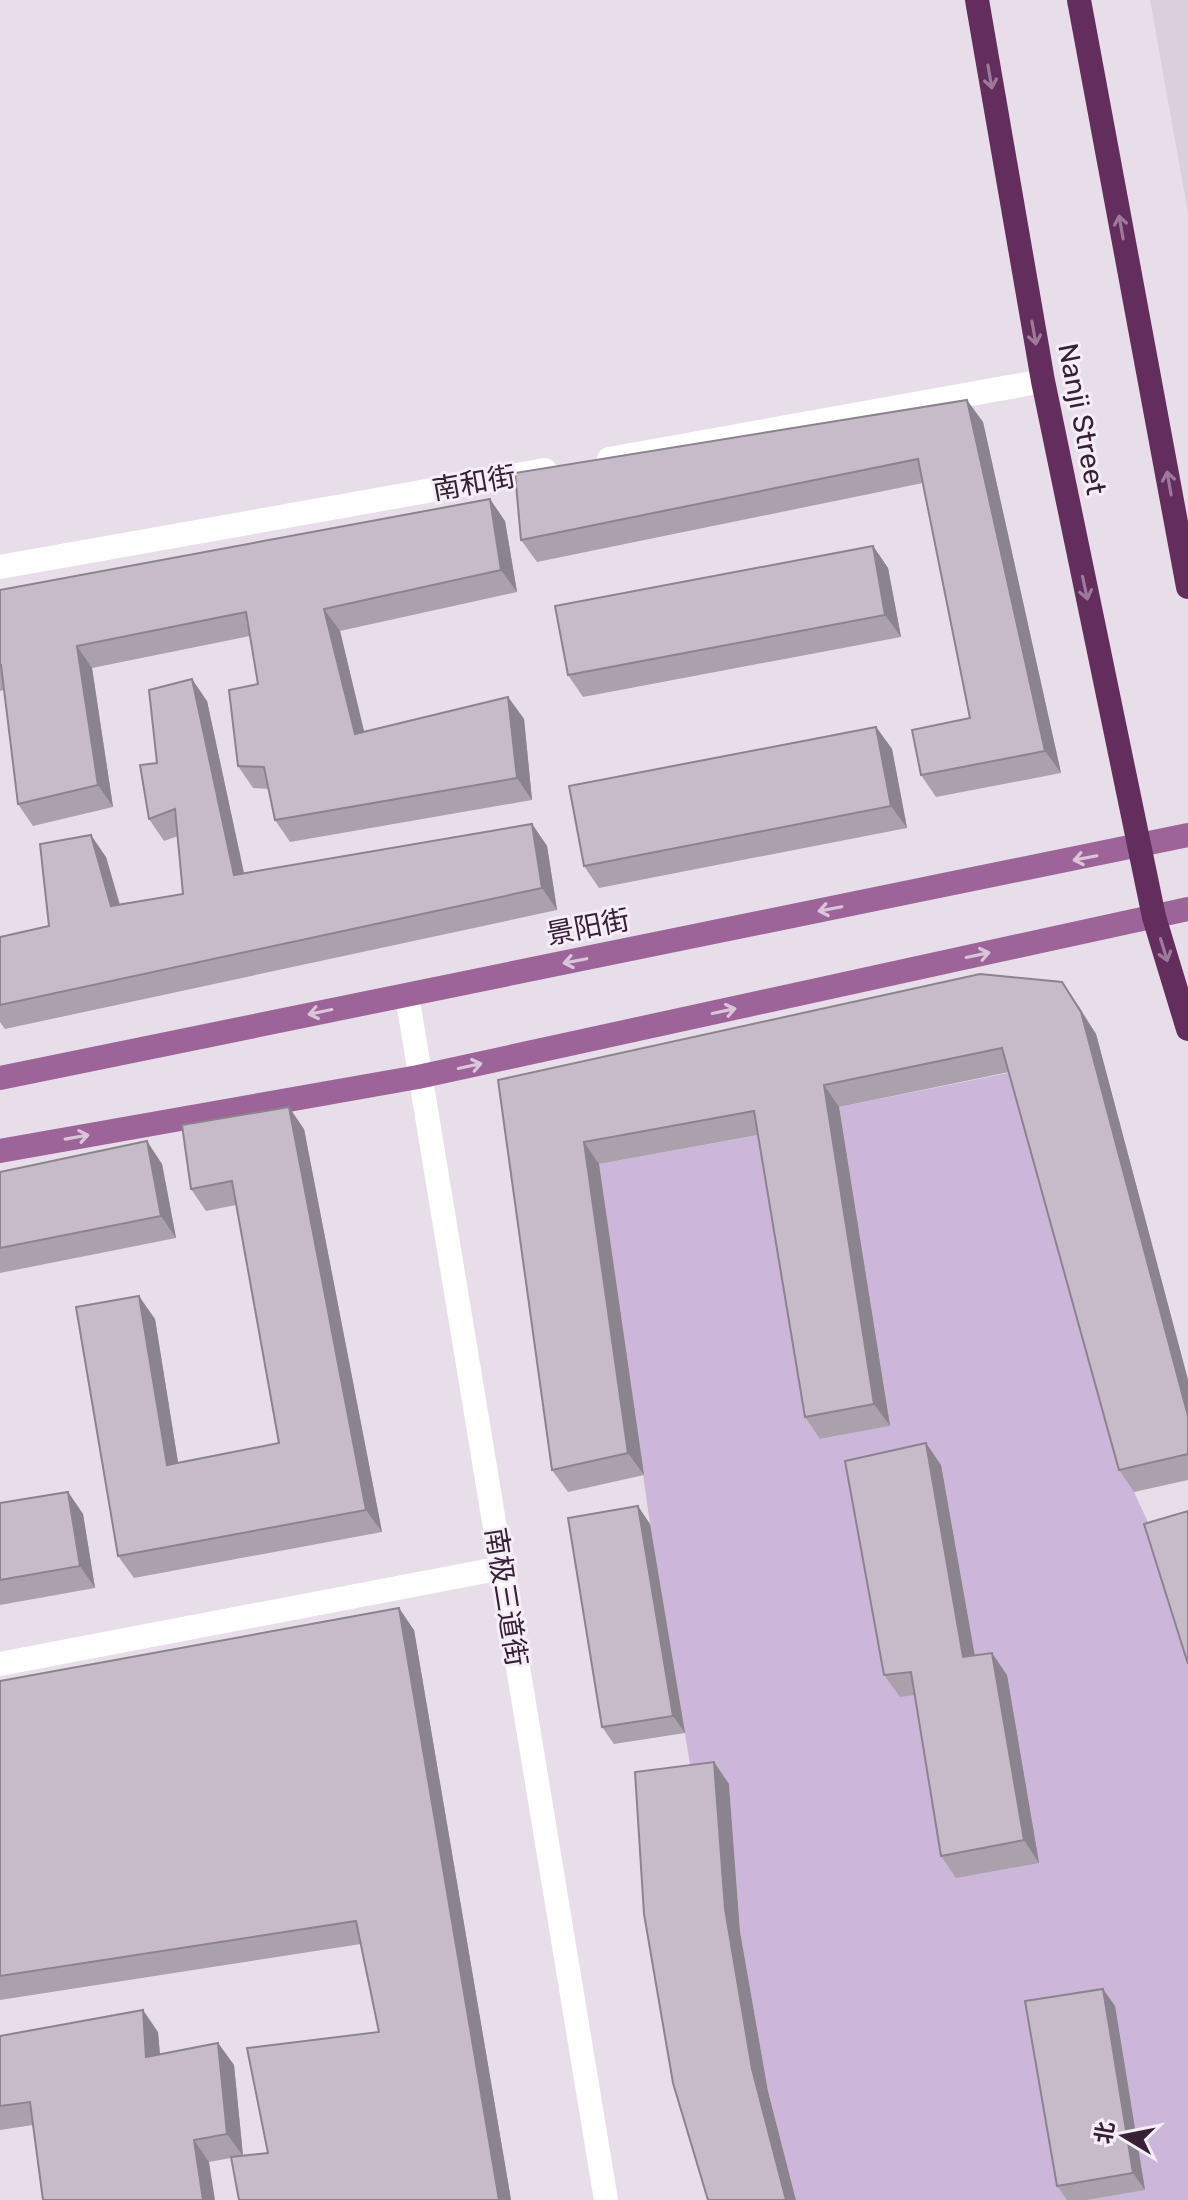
<svg xmlns="http://www.w3.org/2000/svg" width="1188" height="2200" font-family="Rubik,'Noto Sans SC',sans-serif">
	<style>
		.built { fill: #dbcfdd }
		.green { fill: #ccb7da }
		.lines { fill: none; stroke-linecap: round; stroke-linejoin: round }
		.minor { stroke: #fff; stroke-width: 24 }
		.major { stroke: #9d6499; stroke-width: 24 }
		.highway { stroke: #632d5d; stroke-width: 24 }
		.wall { fill: #aba1ad }
		.shaded-wall { fill: #8b838d }
		.building { fill: #c7bbc9; stroke: #8b838d; stroke-width: 2 }
		.oneway { stroke: #9d7a9a }
		.oneway2 { stroke: #dbc5da }
		.labels { text-anchor: middle; dominant-baseline: central; stroke-width: 6; stroke-linejoin: round; paint-order: stroke }
		.street-label { font-size: 28px; fill: #382037; stroke: #f5eef6 }
	</style>
	<rect width="100%" height="100%" fill="#e8dee9"/>
	<polygon class="built" points="1150,0 1188,0 1188,213"/>
	<polygon class="green" points="1018,1071 1134,1492 1159,1546 1188,1637 1188,2200 796,2200 768,2091 740,1931 729,1785 694,1788 650,1524 599,1164 770,1133 821,1439 889,1426 839,1107"/>
	<g class="lines">
		<g class="minor">
			<polyline points="609,459 1043,381"/>
			<polyline points="0,567 545,470"/>
			<polyline points="407,995 606,2200"/>
			<polyline points="0,1664 502,1568"/>
		</g>
		<g class="major">
			<polyline points="0,1078 1188,835"/>
			<polyline points="0,1151 418,1077 1188,909"/>
		</g>
		<g class="highway">
			<polyline points="977,0 1043,381 1154,917 1188,1029"/>
			<polyline points="1079,0 1188,587"/>
		</g>
	</g>
	<g class="wall">
		<polygon points="983,422 1061,773 936,797 921,775 970,718 923,483 537,562 521,540"/>
		<polygon points="505,521 517,592 340,631 364,732 508,697 524,719 532,800 290,842 275,820 269,789 253,788 238,766 258,684 250,636 92,668 113,807 33,826 18,804 4,690 0,691 0,590"/>
		<polygon points="873,546 888,568 901,637 583,697 568,675"/>
		<polygon points="207,701 244,873 532,824 547,846 557,910 5,1029 0,1022 0,937 49,926 106,857 120,904 183,894 178,836 164,841 149,819 157,763"/>
		<polygon points="876,727 892,749 907,828 599,888 584,866"/>
		<polygon points="1078,1005 1096,1034 1188,1380 1188,1480 1134,1492 1119,1470 1009,1072 839,1107 890,1426 820,1439 805,1417 758,1135 599,1164 644,1475 568,1492 552,1470 498,1080"/>
		<polygon points="304,1129 382,1532 134,1578 118,1556 155,1319 178,1463 279,1443 236,1205 206,1211 191,1189"/>
		<polygon points="162,1164 176,1238 0,1273 0,1172"/>
		<polygon points="941,1465 974,1655 1007,1675 1039,1863 956,1878 941,1856 915,1695 900,1697 884,1675"/>
		<polygon points="68,1492 83,1514 95,1588 0,1605 0,1503"/>
		<polygon points="650,1524 685,1733 614,1744 602,1727"/>
		<polygon points="414,1630 511,2200 231,2158 209,2162 33,2125 0,2130 0,2036 158,2032 160,2055 218,2043 234,2065 243,2156 268,2153 379,2032 361,1944 0,2000 0,1681"/>
		<polygon points="1115,2006 1145,2190 1086,2200 1067,2200 1057,2186"/>
	</g>
	<g class="shaded-wall">
		<polygon points="967,400 983,422 1061,773 1045,751"/>
		<polygon points="490,499 505,521 517,592 501,570"/>
		<polygon points="873,546 888,568 901,637 885,615"/>
		<polygon points="324,609 340,631 370,756 355,734"/>
		<polygon points="77,646 92,668 113,807 98,785"/>
		<polygon points="192,679 207,701 249,897 234,875"/>
		<polygon points="508,697 524,719 532,800 517,778"/>
		<polygon points="876,727 892,749 907,828 891,806"/>
		<polygon points="532,824 547,846 557,910 542,888"/>
		<polygon points="91,835 106,857 126,928 111,906"/>
		<polygon points="1062,982 1096,1034 1188,1380 1188,1416"/>
		<polygon points="824,1085 839,1107 890,1426 874,1404"/>
		<polygon points="289,1107 304,1129 382,1532 366,1510"/>
		<polygon points="147,1141 162,1164 176,1238 161,1216"/>
		<polygon points="584,1142 599,1164 644,1475 628,1453"/>
		<polygon points="139,1296 155,1319 182,1487 167,1465"/>
		<polygon points="926,1443 941,1465 979,1679 963,1657"/>
		<polygon points="68,1492 83,1514 95,1588 80,1566"/>
		<polygon points="638,1506 650,1524 685,1733 673,1716"/>
		<polygon points="399,1608 414,1630 511,2200 499,2200"/>
		<polygon points="992,1653 1007,1675 1039,1863 1024,1840"/>
		<polygon points="714,1762 729,1784 740,1931 768,2091 796,2200 786,2200 752,2069 725,1909"/>
		<polygon points="1103,1989 1115,2006 1145,2190 1133,2173"/>
		<polygon points="143,2010 158,2032 162,2079 146,2057"/>
		<polygon points="218,2043 234,2065 243,2156 227,2134"/>
		<polygon points="194,2140 209,2162 215,2200 203,2200"/>
	</g>
	<g class="building">
		<polygon points="967,400 1045,751 921,775 912,730 970,718 918,459 521,540 515,473"/>
		<polygon points="490,499 501,570 324,609 355,734 508,697 517,778 275,820 264,767 238,766 229,690 258,684 246,612 77,646 98,785 18,804 1,665 0,665 0,590"/>
		<polygon points="873,546 885,615 568,675 555,606"/>
		<polygon points="192,679 234,875 532,824 542,888 0,1005 0,937 49,926 40,844 91,835 111,906 183,894 175,809 149,819 140,765 157,763 149,690"/>
		<polygon points="876,727 891,806 584,866 569,786"/>
		<polygon points="980,974 1062,982 1081,1012 1188,1416 1188,1454 1119,1470 1002,1048 824,1085 874,1404 805,1417 754,1111 584,1142 628,1453 552,1470 498,1080"/>
		<polygon points="289,1107 366,1510 118,1556 76,1307 139,1296 167,1465 279,1443 232,1181 191,1189 182,1125"/>
		<polygon points="147,1141 161,1216 0,1248 0,1172"/>
		<polygon points="926,1443 963,1657 992,1653 1024,1840 941,1856 911,1672 884,1675 845,1461"/>
		<polygon points="68,1492 80,1566 0,1580 0,1503"/>
		<polygon points="638,1506 673,1716 602,1727 568,1518"/>
		<polygon points="1188,1511 1188,1664 1144,1524"/>
		<polygon points="399,1608 499,2200 239,2200 231,2157 268,2153 247,2048 379,2032 356,1921 0,1976 0,1681"/>
		<polygon points="714,1762 725,1909 752,2069 786,2200 708,2200 673,2083 644,1914 635,1772"/>
		<polygon points="1103,1989 1133,2173 1057,2186 1025,2001"/>
		<polygon points="143,2010 146,2057 218,2043 227,2134 194,2140 203,2200 43,2200 30,2102 0,2106 0,2036"/>
	</g>
	<defs><path id="oneway-shaft" d="M-6 0H5M1.5-3L5.5 0L1.5 3" fill="none" stroke-width="1.6" stroke-linecap="round" stroke-linejoin="round" transform="scale(2)"/></defs>
	<g class="oneway">
		<use href="#oneway-shaft" transform="translate(990 77) rotate(80)"/>
		<use href="#oneway-shaft" transform="translate(1121 227) rotate(-100)"/>
		<use href="#oneway-shaft" transform="translate(1034 333) rotate(80)"/>
		<use href="#oneway-shaft" transform="translate(1169 483) rotate(-100)"/>
		<use href="#oneway-shaft" transform="translate(1085 588) rotate(78)"/>
		<use href="#oneway-shaft" transform="translate(1164 950) rotate(73)"/>
	</g>
	<g class="oneway2">
		<use href="#oneway-shaft" transform="translate(1085 858) rotate(169)"/>
		<use href="#oneway-shaft" transform="translate(830 909) rotate(169)"/>
		<use href="#oneway-shaft" transform="translate(978 955) rotate(-12)"/>
		<use href="#oneway-shaft" transform="translate(575 961) rotate(169)"/>
		<use href="#oneway-shaft" transform="translate(724 1011) rotate(-12)"/>
		<use href="#oneway-shaft" transform="translate(320 1012) rotate(168)"/>
		<use href="#oneway-shaft" transform="translate(470 1066) rotate(-12)"/>
		<use href="#oneway-shaft" transform="translate(77 1137) rotate(-10)"/>
	</g>
	<g class="labels">
		<g class="street-label">
			<text transform="translate(1082 419) rotate(79)">Nanji Street</text>
			<text transform="translate(474 483) rotate(-10)">南和街</text>
			<text transform="translate(588 927) rotate(-11)">景阳街</text>
			<text transform="translate(506 1597) rotate(81)">南极三道街</text>
		</g>
	</g>
	<g transform="translate(1124 2136) rotate(280)" stroke="#f5eef6" stroke-width="6" paint-order="stroke">
	<path d="M0-6L14 30L0 20L-14 30Z" fill="#382037"/>
	<text y="-12" font-size="22" font-weight="bold" text-anchor="middle" fill="#382037">北</text>
	</g>
</svg>
